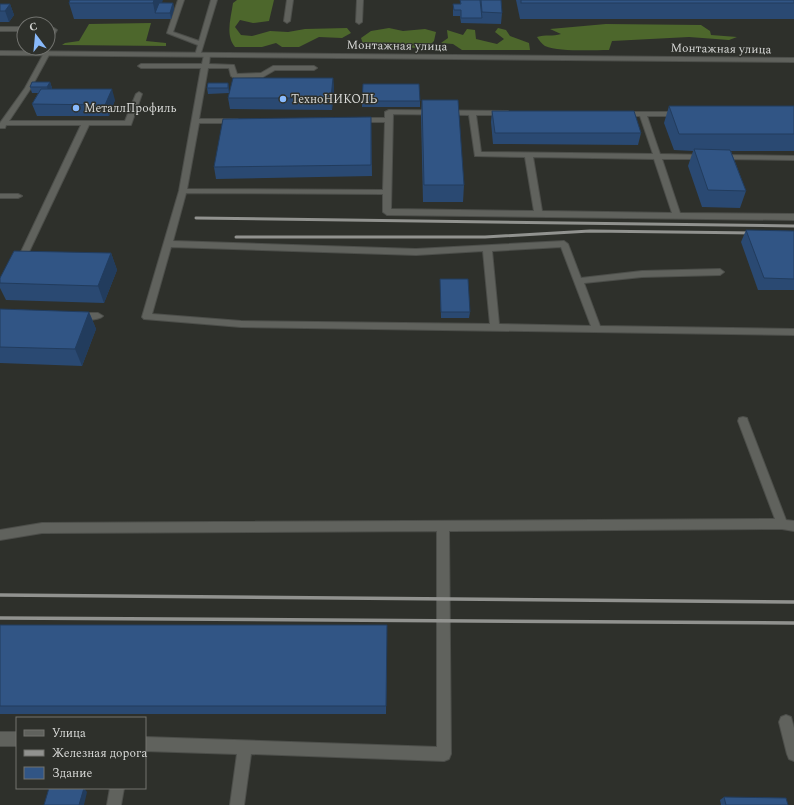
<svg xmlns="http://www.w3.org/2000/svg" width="794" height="805" font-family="Spectral,serif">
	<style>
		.forest { fill: #4d672c }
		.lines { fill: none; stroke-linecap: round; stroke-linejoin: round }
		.service-casing { stroke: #4c4e4a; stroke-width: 2 }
		.tertiary-casing { stroke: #4c4e4a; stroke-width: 2 }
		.service { fill: #60625d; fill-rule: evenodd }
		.tertiary { fill: #60625d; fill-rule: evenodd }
		.rail-far1 { stroke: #91928f; stroke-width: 3 }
		.rail { stroke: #91928f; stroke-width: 3.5 }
		.wall { fill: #2a4972 }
		.shaded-wall { fill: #223c5d }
		.building { fill: #315585; stroke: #223c5d }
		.poi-dot { fill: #89bafc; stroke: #2e302b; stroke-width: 1.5 }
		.labels { text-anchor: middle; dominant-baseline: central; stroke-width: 3; stroke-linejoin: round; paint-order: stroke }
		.far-street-label { font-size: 12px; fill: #d7d8d6; stroke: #2e302b }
		.far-poi-label { font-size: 12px; fill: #d7d8d6; stroke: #2e302b; text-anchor: start }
	</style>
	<rect width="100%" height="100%" fill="#2e302b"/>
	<g class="forest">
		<path d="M237,0H274L269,21L253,23L240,20L235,27L241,35L252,36L270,31L288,32L305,29L347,28L351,33L342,38L319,37L299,47H282L276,43L262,47H235C225,35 231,18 233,3Z"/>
		<polygon points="151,23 146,41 166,43 166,46 62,45 65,43 79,41 89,24"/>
		<path d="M606,24L701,25L710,31L711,35L737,37L729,40L689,37L612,41L609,50C593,50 559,52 545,46C542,44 539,40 537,37C545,34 553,37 561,34L550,29Z"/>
		<polygon points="389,28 403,31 425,29 436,32 434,41 427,48 364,47 361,38 371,31"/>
		<polygon points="498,28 506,30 510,36 529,43 530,50 462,50 453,44 441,43 448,38 447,30 463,35 467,29 475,30 476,39 497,44 504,39 495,32"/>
	</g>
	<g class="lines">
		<g class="service-casing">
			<g id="service">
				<polygon points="178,0 184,0 173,32 199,41 211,0 217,0 200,56 195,55 198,45 167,33"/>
				<polygon points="287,0 293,0 290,21 287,23 284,21"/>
				<polygon points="357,0 363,0 362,22 359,24 356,22"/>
				<rect x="0" y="27" width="24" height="4"/>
				<polygon points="48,28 54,28 57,30 50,42 48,43 48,35 50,32 48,32"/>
				<polygon points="47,51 50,53 31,88 9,121 125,121 136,94 139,92 142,94 131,125 89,125 28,254 24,257 20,254 81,125 6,125 5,128 0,128 0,123 25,88 44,53"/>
				<path d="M207,53L210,55L209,64L234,65L237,74L261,73L273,66H314L317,68L314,70H275L263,77L234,78L231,76L229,68H208L199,119H237L241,121L237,123H199L187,189L383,190L385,122H359L355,120L359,118H385V112L389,110L508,111L509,113L505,115H476L481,152L653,154L640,116H621L617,114L621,112H682V116H647L660,154L704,155L708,157L704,159H662L680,213L794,214V220L387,215L383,212V194L186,193L173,241L416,249L564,241L568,244L581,278L642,271L720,269L724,272L720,275L642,277L584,283L600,326L794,329V335L241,327L144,319L142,317L179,191L201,68H141L138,66L141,64H202L204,55ZM393,114L469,115L475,156L525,157L534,211L391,209ZM533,157L654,159L672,213L542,211ZM171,247L416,255L483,251L490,324L241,321L152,314ZM561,247L591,326L499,324L492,251Z"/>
				<polygon points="717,155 794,156 794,160 720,159 717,159"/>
				<polygon points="0,194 18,194 22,196 18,198 0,198"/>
				<path d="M78,313H98L103,316C98,321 78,321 73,316Z"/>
				<polygon points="743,417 747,418 748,421 786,520 794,521 794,531 782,529 449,531 451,754 449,759 444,761 251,754 244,805 230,805 237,754 145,751 145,737 437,747 437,531 42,533 0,540 0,530 42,523 775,519 738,421 739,418"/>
				<polygon points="786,715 791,717 794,728 794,761 789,759 787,754 779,722 781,717"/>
				<rect x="0" y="732" width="17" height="14"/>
				<polygon points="110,788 124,788 121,805 107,805"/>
			</g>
		</g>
		<g class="tertiary-casing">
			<polygon id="tertiary" points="0,51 794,58 794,62 0,55"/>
		</g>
		<use href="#service" class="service"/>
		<use href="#tertiary" class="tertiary"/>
		<g class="rail-far1">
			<polyline points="196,218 794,226"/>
			<polyline points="236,237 485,237 590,231 755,233"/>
		</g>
		<g class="rail">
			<polyline points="0,595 794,602"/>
			<polyline points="0,618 794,623"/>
		</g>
	</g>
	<g class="wall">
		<polygon points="70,0 173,3 174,9 171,19 74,19 69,3"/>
		<polygon points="460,0 501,0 502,13 501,24 461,23 460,16 453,16 453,4 460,4"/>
		<polygon points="516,0 794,0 794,19 520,19"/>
		<polygon points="0,4 10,4 14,15 9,22 0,22"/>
		<polygon points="333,78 334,90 332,110 230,109 228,98"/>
		<polygon points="50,82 52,88 52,89 115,100 109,116 37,116 32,104 38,93 32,93 30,87"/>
		<polygon points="228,83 229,89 229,93 208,94 207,88"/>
		<polygon points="422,100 464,185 463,202 423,202 421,116"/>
		<rect x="362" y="101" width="58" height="6"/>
		<polygon points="669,106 794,106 794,151 731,151 746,191 740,208 702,207 688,166 693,151 674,150 664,123"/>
		<polygon points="492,111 641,133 638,145 493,144 491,122"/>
		<polygon points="371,117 372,176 216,179 214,167"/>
		<polygon points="746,230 794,231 794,290 758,290 741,242"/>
		<polygon points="111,253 117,270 104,303 6,300 0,288 0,283"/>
		<polygon points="440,279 470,312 469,318 441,318"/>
		<polygon points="0,309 89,312 96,329 82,366 0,363"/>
		<polygon points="0,625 387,634 386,714 0,714"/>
		<polygon points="724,797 788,805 721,805 720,800"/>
	</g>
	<g class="shaded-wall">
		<polygon points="154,0 163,0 158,13 155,13 153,3"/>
		<polygon points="173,3 174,9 171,19 170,13"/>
		<polygon points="10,4 14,15 9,22 5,11"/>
		<polygon points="333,78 334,90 332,110 331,98"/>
		<polygon points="50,82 52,88 49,93 47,87"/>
		<polygon points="228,83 229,89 229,93 228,88"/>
		<polygon points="112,89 115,100 109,116 105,105"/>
		<polygon points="111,253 117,270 104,303 98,286"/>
		<polygon points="89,312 96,329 82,366 75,349"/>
		<polygon points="84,788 87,792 84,805 79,805"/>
	</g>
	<g class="building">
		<polygon points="70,0 154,0 153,3 69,3"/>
		<polygon points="460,0 480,0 482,18 461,18 461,10 454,10 453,4 461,4"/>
		<polygon points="481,0 501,0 502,13 482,12"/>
		<rect x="521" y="0" width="273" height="3"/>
		<polygon points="159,3 173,3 170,13 155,13"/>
		<polygon points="0,4 10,4 5,11 0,11"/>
		<polygon points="233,78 333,78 331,98 228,98"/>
		<polygon points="32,82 50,82 47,87 30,87"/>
		<polygon points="208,83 228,83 228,88 207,88"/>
		<polygon points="363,84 419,84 420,101 362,101"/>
		<polygon points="41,89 112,89 105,105 32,104"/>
		<polygon points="422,100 458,100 464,185 424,185"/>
		<polygon points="669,106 794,106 794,134 679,134"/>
		<polygon points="492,111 634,111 641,133 495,133"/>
		<polygon points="371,117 371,165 214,167 223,119"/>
		<polygon points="694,149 730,150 746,191 708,190"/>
		<polygon points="746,230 794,231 794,279 764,278"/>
		<polygon points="14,251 111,253 98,286 0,283 0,278"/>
		<polygon points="440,279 468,279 470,312 441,312"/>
		<polygon points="0,309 89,312 75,349 0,347"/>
		<polygon points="0,625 387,625 386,706 0,706"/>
		<polygon points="49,788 84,788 79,805 44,805"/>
		<polygon points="724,797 786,798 788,805 726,805"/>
	</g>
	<g class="poi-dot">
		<circle cx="283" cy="99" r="4"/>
		<circle cx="76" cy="108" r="4"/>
	</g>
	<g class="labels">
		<g class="far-street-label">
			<text transform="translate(397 46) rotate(1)">Монтажная улица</text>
			<text transform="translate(721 49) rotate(1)">Монтажная улица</text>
		</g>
		<g class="far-poi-label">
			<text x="291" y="99">ТехноНИКОЛЬ</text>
			<text x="84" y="108">МеталлПрофиль</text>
		</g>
	</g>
	<rect x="16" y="717" width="130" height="72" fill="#2e302b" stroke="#72736f"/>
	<rect x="24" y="730" width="20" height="6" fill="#60625d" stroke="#72736f"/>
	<text x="52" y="737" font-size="12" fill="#d7d8d6">Улица</text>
	<rect x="24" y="750" width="20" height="6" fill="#91928f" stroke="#72736f"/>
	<text x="52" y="757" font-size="12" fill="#d7d8d6">Железная дорога</text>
	<rect x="24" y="767" width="20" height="12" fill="#315585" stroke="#72736f"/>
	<text x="52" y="777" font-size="12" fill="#d7d8d6">Здание</text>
	<g transform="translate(36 36) rotate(344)"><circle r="19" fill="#2e302b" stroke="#72736f"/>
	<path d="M0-3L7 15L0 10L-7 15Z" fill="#89bafc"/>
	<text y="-6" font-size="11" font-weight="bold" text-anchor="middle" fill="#d7d8d6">С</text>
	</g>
</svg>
